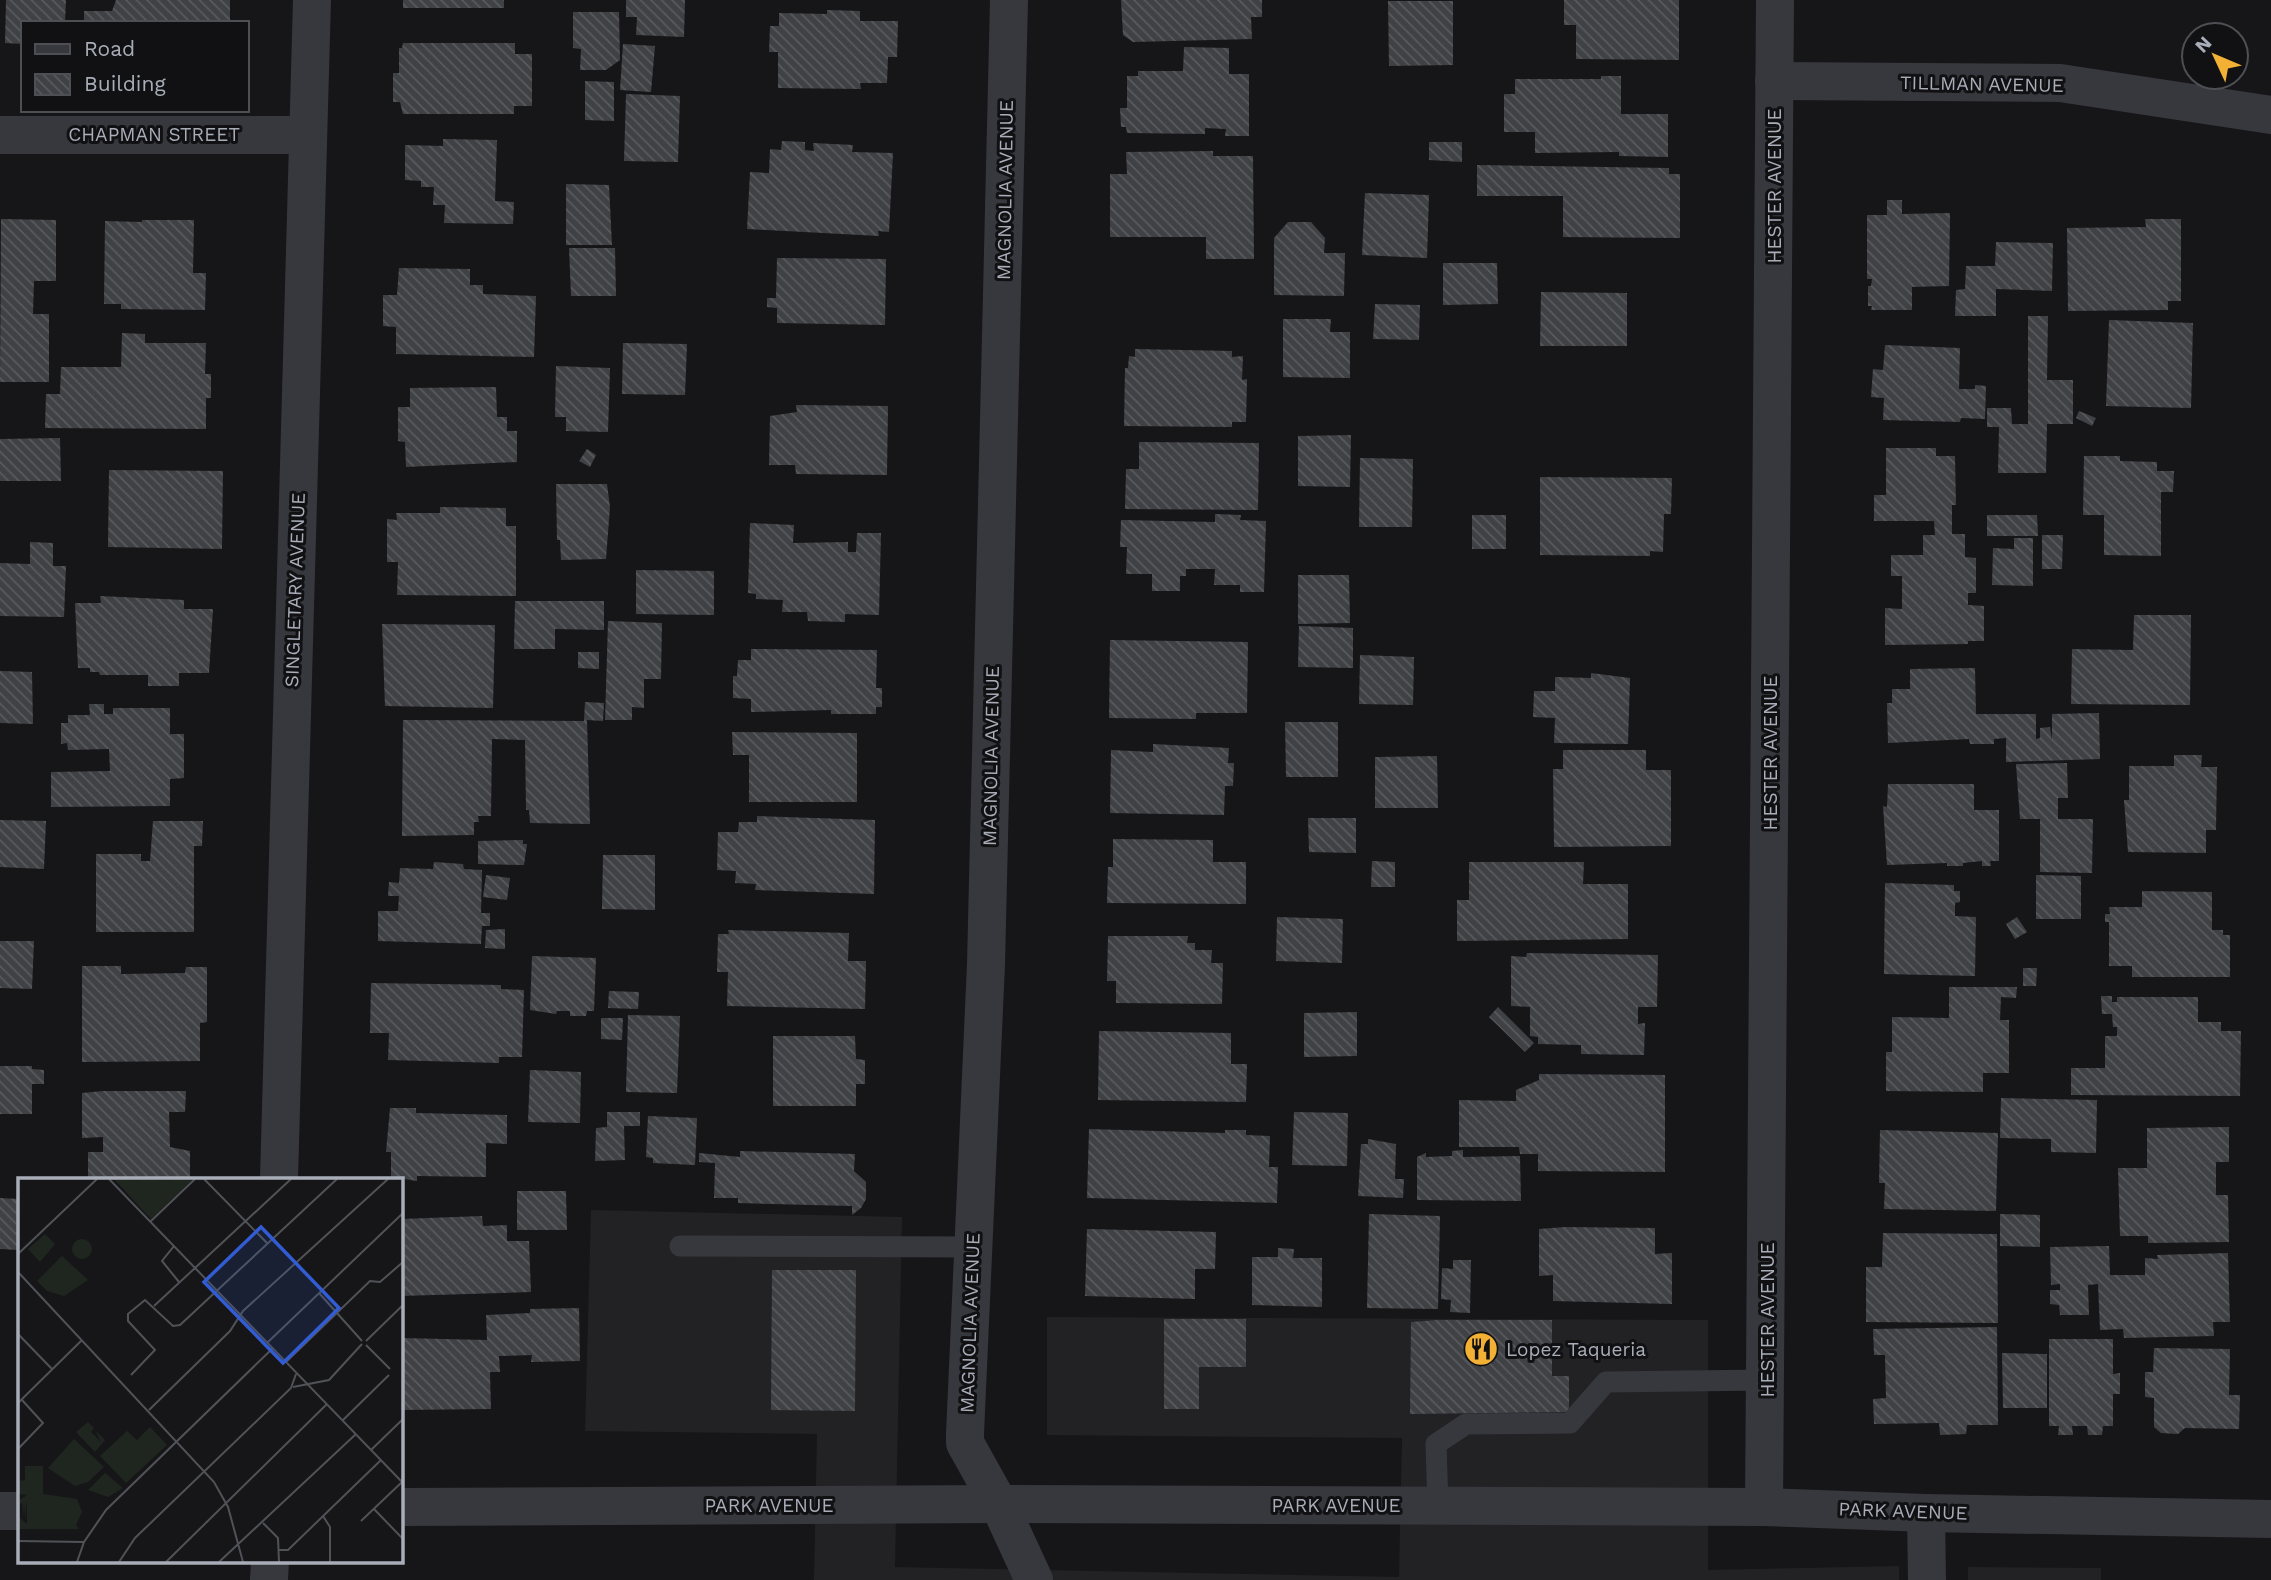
<svg xmlns="http://www.w3.org/2000/svg" width="2271" height="1580" font-family="'Work Sans',sans-serif">
	<style>
		.built { fill: #222225 }
		.building { fill: url(#building-back-hatch) }
		.lines { fill: none; stroke-linecap: round; stroke-linejoin: round }
		.service { stroke: #37383d; stroke-width: 21 }
		.minor { stroke: #37383d; stroke-width: 38 }
		.tertiary { stroke: #37383d; stroke-width: 38 }
		.labels { text-anchor: middle; dominant-baseline: central; stroke-width: 6; stroke-linejoin: round; paint-order: stroke }
		.street-label { font-size: 19px; fill: #a8adb8; stroke: #111113 }
		.poi-label { font-size: 19px; fill: #a8adb8; stroke: #111113; text-anchor: start }
		.inset-road { fill: none; stroke: #505258; stroke-width: 2 }
		.view { fill: #325cd3; fill-opacity: 0.15; stroke: #325cd3; stroke-width: 3.5 }
		.inset-edge { fill: none; stroke: #a8adb8; stroke-width: 3.5 }
	</style>
	<defs>
		<pattern id="building-back-hatch" width="6" height="6" patternUnits="userSpaceOnUse" patternTransform="scale(1.75)"><rect width="6" height="6" fill="#404145"/><path d="M-1 5l2 2M0 0l6 6M5-1l2 2" fill="none" stroke="#595a5e"/></pattern>
	</defs>
	<rect width="100%" height="100%" fill="#161618"/>
	<g class="built">
		<polygon points="591,1210 902,1217 895,1567 1399,1577 1402,1438 1047,1435 1047,1317 1708,1320 1708,1570 1899,1566 1899,1580 814,1580 817,1434 585,1431"/>
		<polygon points="1968,1567 2101,1568 2101,1580 1968,1580"/>
	</g>
	<g class="building">
		<polygon points="6,0 66,0 65,23 23,23 23,44 5,43"/>
		<polygon points="116,0 230,0 230,23 84,23 84,11 112,11"/>
		<rect x="403" y="0" width="101" height="8"/>
		<polygon points="626,0 685,0 684,37 636,35 637,17 626,17"/>
		<polygon points="1121,0 1262,0 1262,17 1251,17 1252,39 1133,42 1123,35"/>
		<polygon points="1564,0 1679,0 1679,60 1576,59 1576,25 1564,25"/>
		<polygon points="1388,1 1453,1 1453,65 1389,66"/>
		<polygon points="827,10 860,11 860,21 898,21 897,57 888,57 887,83 860,83 861,89 778,88 778,52 769,52 770,26 779,26 779,13 827,14"/>
		<polygon points="573,12 619,12 620,60 606,70 580,70 581,49 573,48"/>
		<polygon points="403,43 515,43 515,54 532,54 532,106 514,106 514,114 403,114 400,102 393,102 393,73 399,73 399,48 402,48"/>
		<polygon points="623,44 655,46 651,92 620,90"/>
		<polygon points="1184,47 1229,48 1229,74 1249,74 1249,136 1225,136 1226,129 1205,128 1205,134 1127,133 1126,127 1121,127 1120,108 1127,108 1127,76 1138,76 1138,71 1183,71"/>
		<polygon points="1601,76 1621,76 1621,114 1668,114 1668,157 1619,156 1619,152 1535,153 1535,132 1504,132 1504,94 1515,94 1515,79 1601,79"/>
		<polygon points="585,81 614,82 614,121 585,120"/>
		<polygon points="626,94 680,96 678,162 624,161"/>
		<polygon points="443,139 497,140 495,201 514,202 513,224 444,223 445,205 433,205 434,187 421,187 421,181 405,180 405,145 443,146"/>
		<polygon points="782,141 805,142 805,150 814,151 813,143 853,145 852,152 893,153 889,232 878,231 879,236 747,229 750,172 769,173 770,149 781,150"/>
		<polygon points="1429,142 1462,142 1462,162 1429,160"/>
		<polygon points="1213,151 1213,156 1253,156 1254,259 1206,259 1206,237 1110,237 1110,174 1127,174 1126,152"/>
		<polygon points="1477,165 1669,168 1669,174 1680,174 1680,238 1563,237 1563,196 1477,196"/>
		<polygon points="566,184 609,185 612,245 566,245"/>
		<polygon points="1365,193 1429,195 1427,258 1362,255"/>
		<polygon points="1887,200 1902,200 1902,214 1950,213 1949,286 1912,287 1912,310 1871,310 1872,306 1868,306 1868,286 1871,286 1872,279 1867,279 1867,215 1887,215"/>
		<polygon points="1,219 56,220 56,281 34,281 33,314 49,314 49,382 0,382"/>
		<polygon points="2145,219 2181,219 2181,301 2168,301 2168,310 2068,311 2067,228 2146,227"/>
		<polygon points="142,220 194,220 193,273 206,273 205,310 121,309 121,304 104,304 105,221 142,222"/>
		<polygon points="1288,222 1311,222 1325,238 1324,253 1345,253 1344,296 1274,295 1274,238"/>
		<polygon points="1996,242 2053,243 2052,291 1996,289 1996,316 1955,316 1956,290 1965,289 1966,266 1995,266"/>
		<polygon points="569,248 615,248 616,296 571,296"/>
		<polygon points="777,258 886,259 885,325 777,323 777,308 767,307 767,298 776,298"/>
		<polygon points="1443,263 1497,263 1498,304 1443,305"/>
		<polygon points="399,268 470,269 470,285 483,285 483,294 536,296 534,357 396,354 396,327 383,326 383,295 397,295"/>
		<polygon points="1541,292 1627,293 1627,346 1540,346"/>
		<polygon points="1375,304 1420,305 1419,340 1373,339"/>
		<polygon points="2028,316 2048,316 2047,380 2073,380 2073,424 2047,424 2046,473 1998,473 1999,427 1987,427 1987,408 2011,408 2012,424 2028,424"/>
		<polygon points="1283,319 1331,319 1330,332 1350,332 1350,378 1283,377"/>
		<polygon points="2109,320 2193,323 2191,408 2106,406"/>
		<polygon points="122,333 145,334 145,343 206,343 205,374 211,374 211,398 206,398 206,429 45,428 46,394 60,394 61,367 121,367"/>
		<polygon points="623,343 687,344 685,395 622,394"/>
		<polygon points="1885,345 1960,348 1959,389 1975,389 1975,385 1986,386 1985,419 1961,418 1960,422 1883,420 1884,398 1871,397 1873,369 1883,370"/>
		<polygon points="1135,349 1232,351 1232,357 1243,356 1242,380 1247,379 1246,422 1232,422 1232,427 1124,426 1125,368 1128,368 1129,356 1135,357"/>
		<polygon points="556,366 610,368 608,432 566,431 566,417 555,417"/>
		<polygon points="496,387 497,417 507,417 507,431 517,431 517,462 406,467 405,442 398,441 398,407 410,407 410,388"/>
		<polygon points="796,405 888,406 887,475 796,474 795,465 769,465 770,416 797,412"/>
		<polygon points="2079,411 2096,418 2092,426 2076,418"/>
		<polygon points="1351,435 1350,487 1298,486 1298,436"/>
		<polygon points="60,438 61,481 0,481 0,439"/>
		<polygon points="1139,442 1259,443 1258,510 1125,509 1126,469 1139,469"/>
		<polygon points="1886,448 1936,448 1936,456 1955,456 1956,505 1952,505 1952,534 1965,534 1965,557 1976,558 1976,593 1968,593 1968,605 1984,606 1984,641 1968,641 1968,644 1885,645 1885,608 1902,609 1902,576 1891,576 1891,555 1923,555 1923,535 1935,535 1934,521 1874,521 1874,495 1886,495"/>
		<polygon points="587,449 596,455 590,467 579,461"/>
		<polygon points="2084,456 2120,456 2120,461 2157,462 2157,471 2174,471 2173,492 2161,492 2161,556 2104,555 2104,515 2083,515"/>
		<polygon points="1360,458 1413,459 1412,527 1359,527"/>
		<polygon points="109,470 223,471 222,549 108,547"/>
		<polygon points="1540,477 1672,478 1671,514 1664,514 1663,552 1650,551 1650,556 1540,555"/>
		<polygon points="556,484 607,484 610,507 606,559 561,560 560,540 557,540"/>
		<polygon points="440,507 506,508 506,526 516,526 516,596 397,595 398,562 387,562 387,519 397,520 396,513 440,513"/>
		<polygon points="1215,514 1241,515 1240,520 1266,521 1264,592 1240,592 1240,585 1214,585 1215,569 1186,569 1186,576 1180,576 1180,591 1152,591 1152,574 1126,574 1127,547 1120,547 1121,520 1215,522"/>
		<rect x="1472" y="515" width="34" height="34"/>
		<polygon points="1987,515 2037,515 2038,536 1987,536"/>
		<polygon points="750,523 794,525 793,543 848,542 848,552 856,552 857,533 881,533 879,615 845,614 845,622 808,621 807,612 782,612 783,600 756,599 756,594 748,593"/>
		<polygon points="2042,535 2063,535 2062,569 2042,569"/>
		<polygon points="2014,538 2033,538 2033,586 1992,585 1993,548 2014,549"/>
		<polygon points="30,542 53,543 53,566 66,566 64,617 0,616 0,563 30,564"/>
		<polygon points="636,570 714,571 714,615 636,614"/>
		<polygon points="1298,575 1349,575 1350,623 1298,624"/>
		<polygon points="100,596 184,600 184,609 213,609 209,673 179,673 179,686 148,686 148,675 100,675 99,672 90,672 90,668 78,668 75,603 101,603"/>
		<polygon points="515,601 604,601 604,630 555,629 555,649 514,649"/>
		<polygon points="2134,615 2191,615 2190,705 2071,704 2072,649 2133,650"/>
		<polygon points="608,621 662,623 661,679 644,679 644,708 632,707 632,720 605,720"/>
		<polygon points="382,624 495,625 493,708 385,706"/>
		<polygon points="1299,626 1353,628 1353,668 1298,667"/>
		<polygon points="1110,640 1248,642 1247,713 1196,713 1196,719 1109,718"/>
		<polygon points="751,649 877,650 876,688 882,688 882,707 876,707 876,714 831,714 831,710 751,712 751,699 733,698 733,676 737,676 738,660 751,660"/>
		<polygon points="578,652 599,652 599,669 578,668"/>
		<polygon points="1360,655 1414,657 1413,705 1359,704"/>
		<polygon points="1975,668 1976,714 2036,714 2036,739 2040,738 2040,728 2050,727 2052,740 2052,714 2099,713 2100,759 2006,762 2006,738 1994,739 1994,744 1970,744 1969,739 1888,743 1887,703 1892,703 1892,689 1910,689 1910,669"/>
		<polygon points="0,671 32,672 33,724 0,723"/>
		<polygon points="1591,673 1630,678 1628,744 1554,743 1555,718 1533,717 1534,691 1555,691 1555,677 1591,678"/>
		<polygon points="585,702 604,703 603,721 587,720 590,824 530,823 529,810 526,810 525,740 492,739 491,816 478,816 479,822 474,822 474,835 402,836 403,720 584,721"/>
		<polygon points="89,704 104,704 104,714 113,714 113,708 170,708 170,734 184,734 184,778 170,779 170,806 51,807 51,772 110,771 109,749 68,750 67,743 61,744 61,723 68,723 68,715 90,715"/>
		<polygon points="1285,722 1338,722 1338,777 1286,777"/>
		<polygon points="732,732 857,733 857,802 749,802 749,755 733,755"/>
		<polygon points="1153,744 1229,748 1228,763 1234,763 1233,786 1225,786 1224,815 1110,813 1111,750 1153,752"/>
		<polygon points="1563,750 1646,750 1646,770 1671,770 1671,846 1554,847 1553,769 1563,769"/>
		<polygon points="2174,755 2202,755 2201,767 2217,767 2216,830 2206,830 2206,853 2128,852 2124,800 2129,800 2129,766 2174,766"/>
		<polygon points="1437,756 1438,808 1375,808 1375,757"/>
		<polygon points="2067,763 2068,798 2058,798 2058,819 2093,819 2092,873 2040,872 2040,819 2020,819 2016,764"/>
		<polygon points="1888,784 1974,784 1974,810 1999,810 1999,861 1990,861 1991,866 1982,866 1982,861 1963,863 1963,866 1947,866 1947,863 1887,865 1883,806 1887,807"/>
		<polygon points="757,816 875,820 874,894 755,890 756,884 735,883 736,871 717,870 718,832 738,832 739,822 757,822"/>
		<polygon points="1308,818 1356,818 1356,853 1309,852"/>
		<polygon points="0,820 46,821 44,869 0,867"/>
		<polygon points="153,821 203,821 202,846 194,846 194,932 96,932 96,854 141,854 141,861 150,861"/>
		<polygon points="1113,839 1213,840 1213,862 1246,862 1246,904 1107,903 1108,867 1113,867"/>
		<polygon points="523,840 523,844 527,844 524,865 478,864 478,841"/>
		<polygon points="603,855 655,855 655,910 602,909"/>
		<polygon points="1372,861 1395,862 1395,887 1371,887"/>
		<polygon points="434,862 463,864 464,869 482,870 481,913 490,913 490,926 482,926 481,944 378,941 378,911 398,911 399,896 388,896 389,882 399,883 400,868 433,869"/>
		<polygon points="1469,862 1584,862 1583,884 1628,884 1628,939 1457,941 1457,900 1469,900"/>
		<polygon points="486,875 510,878 507,900 483,897"/>
		<polygon points="2036,875 2081,876 2081,919 2036,919"/>
		<polygon points="1885,883 1954,885 1954,891 1960,891 1960,902 1955,903 1955,916 1976,917 1975,976 1884,974"/>
		<polygon points="2142,891 2212,892 2212,930 2223,930 2223,935 2230,935 2230,977 2132,977 2132,966 2109,966 2109,922 2105,922 2105,914 2110,914 2109,907 2142,907"/>
		<polygon points="1277,917 1343,919 1342,963 1276,961"/>
		<polygon points="2017,917 2027,932 2015,939 2006,924"/>
		<polygon points="505,929 505,949 485,948 486,930"/>
		<polygon points="728,930 849,933 848,961 866,961 865,1009 727,1006 728,972 717,972 718,934 729,934"/>
		<polygon points="1108,936 1188,936 1187,943 1195,943 1195,950 1212,950 1211,963 1223,963 1222,1004 1116,1003 1116,981 1107,981"/>
		<polygon points="0,941 34,941 32,989 0,988"/>
		<polygon points="1527,953 1658,955 1657,1007 1638,1007 1638,1024 1645,1023 1644,1055 1581,1054 1581,1045 1538,1044 1538,1037 1530,1036 1530,1007 1511,1006 1511,956 1526,957"/>
		<polygon points="532,956 596,958 594,1011 587,1011 586,1016 570,1016 570,1011 557,1011 556,1014 530,1010"/>
		<polygon points="82,966 121,966 121,974 185,973 186,967 207,967 207,1022 200,1023 200,1061 82,1062"/>
		<polygon points="2023,968 2037,968 2036,986 2023,986"/>
		<polygon points="371,983 501,985 501,989 524,990 522,1057 499,1057 499,1063 388,1060 389,1033 370,1033"/>
		<polygon points="1949,987 2017,987 2016,998 2001,997 2000,1020 2009,1020 2009,1073 1983,1073 1983,1092 1886,1091 1886,1052 1892,1052 1892,1017 1949,1018"/>
		<polygon points="609,991 639,992 638,1009 608,1008"/>
		<polygon points="2101,996 2112,996 2112,1002 2117,1002 2117,997 2198,997 2198,1022 2221,1022 2221,1031 2241,1031 2240,1096 2071,1095 2071,1068 2105,1068 2105,1036 2117,1036 2117,1027 2113,1027 2112,1014 2102,1014"/>
		<polygon points="1498,1007 1534,1043 1525,1052 1489,1017"/>
		<polygon points="1357,1012 1357,1056 1304,1057 1304,1013"/>
		<polygon points="628,1015 680,1016 677,1093 626,1092"/>
		<polygon points="601,1018 623,1018 622,1040 601,1039"/>
		<polygon points="1099,1031 1231,1033 1231,1064 1247,1064 1246,1102 1098,1100"/>
		<polygon points="773,1036 855,1036 856,1059 865,1060 865,1084 856,1084 856,1106 773,1106"/>
		<polygon points="0,1066 32,1066 32,1069 44,1070 44,1084 32,1084 32,1114 0,1114"/>
		<polygon points="530,1070 581,1072 580,1123 528,1122"/>
		<polygon points="1539,1074 1665,1075 1665,1172 1538,1171 1538,1154 1520,1154 1519,1147 1459,1147 1459,1100 1516,1101 1516,1090 1539,1080"/>
		<polygon points="103,1091 186,1091 185,1112 169,1112 170,1147 190,1151 190,1179 88,1179 88,1152 103,1152 103,1137 82,1138 82,1093"/>
		<polygon points="2001,1098 2097,1100 2096,1153 2051,1152 2051,1139 2000,1138"/>
		<polygon points="390,1108 416,1108 416,1113 507,1115 507,1144 486,1143 486,1177 417,1176 417,1181 391,1177 391,1152 386,1152"/>
		<polygon points="607,1112 640,1112 640,1126 624,1126 625,1160 595,1161 596,1128 607,1127"/>
		<polygon points="1294,1112 1348,1113 1347,1166 1292,1165"/>
		<polygon points="648,1116 697,1118 695,1165 653,1163 653,1158 646,1157"/>
		<polygon points="2229,1127 2229,1162 2216,1162 2216,1195 2228,1195 2229,1242 2148,1243 2148,1236 2120,1236 2118,1168 2147,1168 2147,1128"/>
		<polygon points="1089,1129 1225,1133 1225,1130 1246,1130 1246,1135 1270,1136 1269,1167 1278,1167 1277,1203 1087,1198"/>
		<polygon points="1880,1130 1998,1133 1996,1211 1884,1209 1885,1183 1879,1183"/>
		<polygon points="1368,1139 1396,1144 1395,1179 1404,1179 1403,1198 1358,1196 1361,1144 1368,1144"/>
		<polygon points="1463,1150 1463,1157 1520,1156 1521,1201 1417,1200 1417,1157 1426,1153 1426,1157 1452,1156 1452,1151"/>
		<polygon points="740,1151 855,1154 854,1171 866,1182 866,1199 861,1208 852,1215 852,1206 738,1203 738,1198 714,1198 715,1163 699,1162 699,1153 740,1157"/>
		<polygon points="517,1191 566,1191 567,1230 517,1230"/>
		<polygon points="0,1198 19,1199 19,1250 0,1249"/>
		<polygon points="1369,1214 1440,1216 1438,1309 1367,1308"/>
		<polygon points="2000,1214 2040,1215 2040,1247 2000,1246"/>
		<polygon points="482,1216 483,1226 507,1225 507,1241 529,1241 531,1292 401,1296 401,1219"/>
		<polygon points="1565,1227 1655,1228 1655,1254 1672,1253 1672,1304 1553,1301 1553,1275 1539,1276 1539,1229"/>
		<polygon points="1087,1229 1216,1232 1215,1269 1195,1269 1195,1299 1085,1296"/>
		<polygon points="1883,1233 1997,1234 1998,1323 1866,1322 1866,1267 1882,1267"/>
		<polygon points="2109,1246 2110,1275 2145,1275 2145,1258 2158,1259 2157,1255 2228,1253 2230,1322 2213,1322 2214,1336 2124,1338 2123,1329 2100,1330 2098,1284 2088,1285 2089,1315 2060,1315 2059,1305 2050,1304 2050,1290 2060,1290 2060,1284 2051,1285 2050,1247"/>
		<polygon points="1278,1248 1294,1249 1293,1258 1322,1258 1322,1307 1252,1305 1252,1257 1278,1257"/>
		<polygon points="1453,1260 1471,1260 1470,1313 1450,1312 1451,1300 1441,1299 1442,1268 1453,1269"/>
		<polygon points="772,1270 856,1270 855,1411 771,1410"/>
		<polygon points="579,1308 580,1361 531,1362 532,1355 499,1356 500,1372 490,1372 491,1409 401,1410 401,1338 487,1340 486,1315 530,1313 530,1309"/>
		<polygon points="1164,1319 1246,1319 1246,1367 1199,1367 1199,1409 1164,1409"/>
		<polygon points="1437,1320 1552,1320 1552,1376 1569,1376 1569,1412 1410,1414 1411,1322"/>
		<polygon points="1997,1327 1998,1425 1967,1425 1966,1434 1940,1435 1939,1423 1874,1424 1873,1399 1886,1398 1885,1355 1874,1355 1873,1329"/>
		<polygon points="2049,1339 2113,1339 2113,1374 2120,1373 2120,1394 2113,1394 2113,1426 2103,1426 2102,1435 2088,1435 2087,1426 2072,1426 2073,1435 2058,1435 2059,1426 2049,1426"/>
		<polygon points="2154,1348 2230,1349 2229,1395 2240,1395 2239,1429 2185,1428 2178,1434 2161,1433 2154,1427 2154,1398 2145,1397 2145,1372 2153,1372"/>
		<polygon points="2002,1353 2047,1354 2047,1408 2003,1408"/>
	</g>
	<g class="lines">
		<g class="service">
			<polyline points="680,1246 973,1247"/>
			<polyline points="1438,1506 1436,1444 1466,1424 1570,1423 1606,1382 1766,1380"/>
		</g>
		<g class="minor">
			<polyline points="1009,0 986,964 965,1434 965,1443 999,1504 1034,1580"/>
			<polyline points="1774,81 2060,83 2271,115"/>
			<polyline points="0,135 308,135"/>
			<polyline points="279,1179 312,0"/>
			<polyline points="269,1580 270,1561"/>
		</g>
		<g class="tertiary">
			<polyline points="401,1507 999,1504 1764,1507 1926,1513 2271,1519"/>
			<polyline points="1764,1507 1775,0"/>
			<polyline points="0,1511 19,1511"/>
			<polyline points="1926,1513 1927,1580"/>
		</g>
	</g>
	<defs>
		<g id="restaurant-disc" transform="scale(1.75)"><circle r="9.5" fill="#f2b134" stroke="#111113"/><path d="M-5-6h1v4h1v-4h1v4h1v-4h1v5L-1.5 .5V6h-2V.5L-5-1ZM5-6V6H3V1.5H1.5Q1.5-4 5-6Z" fill="#111"/></g>
	</defs>
	<g fill-rule="evenodd">
		<use href="#restaurant-disc" x="1481" y="1349"/>
	</g>
	<g class="labels">
		<g class="street-label">
			<text transform="translate(1982 84) rotate(1)">TILLMAN AVENUE</text>
			<text x="154" y="134">CHAPMAN STREET</text>
			<text transform="translate(1774 186) rotate(-90)">HESTER AVENUE</text>
			<text transform="translate(1005 190) rotate(-89)">MAGNOLIA AVENUE</text>
			<text transform="translate(295 590) rotate(-88)">SINGLETARY AVENUE</text>
			<text transform="translate(1770 753) rotate(-90)">HESTER AVENUE</text>
			<text transform="translate(991 756) rotate(-89)">MAGNOLIA AVENUE</text>
			<text transform="translate(1767 1320) rotate(-90)">HESTER AVENUE</text>
			<text transform="translate(970 1323) rotate(-88)">MAGNOLIA AVENUE</text>
			<text x="769" y="1505">PARK AVENUE</text>
			<text x="1336" y="1505">PARK AVENUE</text>
			<text transform="translate(1903 1511) rotate(2)">PARK AVENUE</text>
		</g>
		<g class="poi-label">
			<text x="1506" y="1349">Lopez Taqueria</text>
		</g>
	</g>
	<g transform="translate(18 1178)">
		<rect width="385" height="385" fill="#161618"/>
		<path d="M96,1H175L133,41ZM27,56L37,66L22,84L10,71ZM54 71a10 10 0 1 1 20 0a10 10 0 1 1-20 0ZM44,78L70,102L46,118L29,113L19,103ZM70,244L76,250L73,254L83,264L77,252L87,262L77,274L58,254ZM132,249L149,267L108,305L82,278L109,253L119,262ZM56,261L86,289L70,304L57,308L30,290ZM7,288H25V316L59,321L64,334L58,347L61,351H0V338L9,346V321L7,341L6,323L5,341L4,324L0,330V323L9,317L0,316V303L7,302ZM87,295L105,310L90,319L70,312Z" fill="#1e261f"/>
		<path class="inset-road" d="M91,1L385,305M186,1L249,65M133,43L177,1M156,68L144,83L161,104M0,76L79,1M0,94L196,304L210,329L225,384M301,115L344,163M136,128L273,1M0,156L34,191M348,163L385,127M250,164L385,35M348,167L372,191M268,184L352,103L362,104L385,84M113,197L137,172L110,143V136L127,122L155,148L162,147L319,1M275,209L311,202L344,166M0,225L64,162M131,232L212,153L225,133L370,1M325,242L371,197M0,271L25,245L4,222M353,272L385,241M356,331L385,361M305,338L312,349V384M343,343L384,304M245,345L260,360L261,384M0,363L66,364M261,372H270L363,282M59,384L66,364L88,332L255,170M101,384L117,360L273,210L278,196M148,384L309,226M201,384L338,256"/>
		<path class="view" d="M243,49L321,130L265,185L186,104Z"/>
		<rect width="385" height="385" class="inset-edge"/>
	</g>
	<rect x="21" y="21" width="228" height="91" fill="#111113" stroke="#4d4f55" stroke-width="2"/>
	<rect x="35" y="44" width="35" height="10" fill="#37383d" stroke="#4d4f55" stroke-width="2"/>
	<text x="84" y="56" font-size="21" fill="#a8adb8">Road</text>
	<rect x="35" y="74" width="35" height="21" fill="url(#building-back-hatch)" stroke="#4d4f55" stroke-width="2"/>
	<text x="84" y="91" font-size="21" fill="#a8adb8">Building</text>
	<g transform="translate(2215 56) rotate(314)"><circle r="33" fill="#111113" stroke="#4d4f55" stroke-width="2"/>
	<path d="M0-5L12 26L0 18L-12 26Z" fill="#f2b134"/>
	<text y="-10" font-size="19" font-weight="bold" text-anchor="middle" fill="#a8adb8">N</text>
	</g>
</svg>
